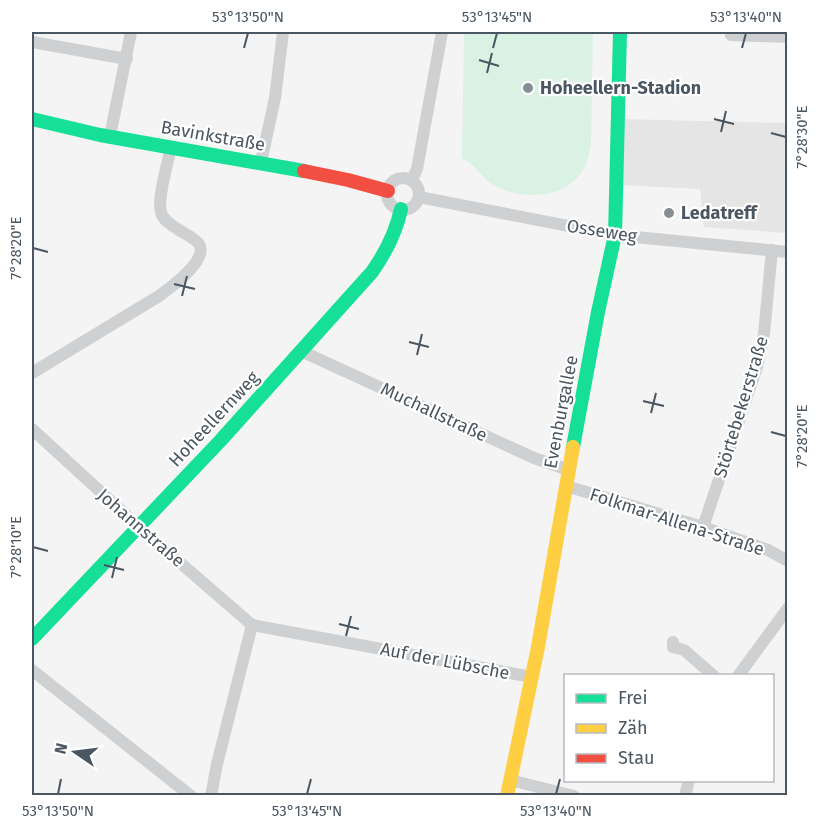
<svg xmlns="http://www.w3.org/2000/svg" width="819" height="827" font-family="'Fira Sans',sans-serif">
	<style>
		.education { fill: #e6e5e6 }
		.pitch { fill: #d9f2e3 }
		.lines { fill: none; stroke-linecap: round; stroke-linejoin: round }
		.street { stroke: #ced0d2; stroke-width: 12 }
		.fast { stroke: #16e098; stroke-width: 14 }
		.slow { stroke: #ffcf43; stroke-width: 14 }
		.jam { stroke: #f24e42; stroke-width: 14 }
		.ticks { fill: none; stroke: #4a5661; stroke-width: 2 }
		.poi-dot { fill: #868d94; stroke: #fff; stroke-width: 2 }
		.labels { text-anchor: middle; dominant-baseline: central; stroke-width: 4.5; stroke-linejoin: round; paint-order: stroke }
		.poi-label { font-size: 18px; font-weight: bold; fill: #4a5661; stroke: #fff; text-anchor: start }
		.street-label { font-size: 18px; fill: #4a5661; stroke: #fff }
		.neatline { fill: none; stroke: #4a5661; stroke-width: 2 }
		.ticks-label { font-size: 15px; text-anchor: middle; fill: #4a5661 }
	</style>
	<rect width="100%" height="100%" fill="#f4f4f4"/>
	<polygon class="education" points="622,119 787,123 787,233 704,227 700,189 620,185"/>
	<path class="pitch" d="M464,32H593L591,144C589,153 588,162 583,170C565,199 521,201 494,185C485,180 481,173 473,166C470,163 466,161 462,158Z"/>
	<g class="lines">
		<g class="street">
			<polyline points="731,35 788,37"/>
			<polyline points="32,42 127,59"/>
			<polyline points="110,136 131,32"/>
			<polyline points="261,162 275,98 283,32"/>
			<circle cx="403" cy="194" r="16"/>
			<polyline points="412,180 417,169 442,32"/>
			<polyline points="419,197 615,235 788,252"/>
			<polyline points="301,351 534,458 569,470"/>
			<path d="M32,373L159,296C170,288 209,260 199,244C195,238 183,233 176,228C170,224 163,220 161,212C157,199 168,162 171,147"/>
			<polyline points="32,429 139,527 252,625"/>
			<polyline points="566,486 703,527 768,550 788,561"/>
			<polyline points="703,527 757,367 764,334 772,250"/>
			<polyline points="252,625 532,677"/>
			<polyline points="673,642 673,647 684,650 714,676"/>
			<polyline points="32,670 191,796"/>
			<polyline points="738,676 788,608"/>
			<polyline points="510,780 574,796"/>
			<polyline points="211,796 217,764 252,625"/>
			<polyline points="685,796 689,780"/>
		</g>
		<g class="fast">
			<polyline points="32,119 100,135 304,171"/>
			<polyline points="573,447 598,312 615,235 620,32"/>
			<path d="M32,639L221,440L372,272C386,252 396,233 401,209"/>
		</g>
		<polyline class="slow" points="507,796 538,647 573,447"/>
		<polyline class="jam" points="304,171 348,180 388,191"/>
	</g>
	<path class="ticks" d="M244,48L248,33M493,48L497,33M742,48L746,33M479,60L499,66M487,73L492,53M714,119L734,124M721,132L726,111M771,133L786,137M33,248L48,252M174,284L195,289M182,296L187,276M409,342L429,347M417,355L422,334M643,401L664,406M651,413L656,393M771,432L786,436M33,547L48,551M104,565L124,570M112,578L117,557M339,624L359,629M346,636L351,616M58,794L61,779M307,794L311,779M556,794L560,779"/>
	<g class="poi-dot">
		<circle cx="528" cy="88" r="6"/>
		<circle cx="669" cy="213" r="6"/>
	</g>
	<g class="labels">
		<g class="poi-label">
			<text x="540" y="88">Hoheellern-Stadion</text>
			<text x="681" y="213">Ledatreff</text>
		</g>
		<g class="street-label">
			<text transform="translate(213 136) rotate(10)">Bavinkstraße</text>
			<text transform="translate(602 231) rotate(9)">Osseweg</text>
			<text transform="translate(741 407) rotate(-73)">Störtebekerstraße</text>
			<text transform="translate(434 412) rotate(25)">Muchallstraße</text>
			<text transform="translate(561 412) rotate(-79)">Evenburgallee</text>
			<text transform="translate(214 419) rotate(-47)">Hoheellernweg</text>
			<text transform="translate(677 522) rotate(18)">Folkmar-Allena-Straße</text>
			<text transform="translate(141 528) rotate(41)">Johannstraße</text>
			<text transform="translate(445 661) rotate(11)">Auf der Lübsche</text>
		</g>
	</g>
	<rect width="819" height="827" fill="none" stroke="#ffffff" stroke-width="66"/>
	<rect x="564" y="674" width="210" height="108" fill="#ffffff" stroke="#b7bbc0" stroke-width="1.5"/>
	<rect x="576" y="694" width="30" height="9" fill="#16e098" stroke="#b7bbc0" stroke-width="1.5"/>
	<text x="618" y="704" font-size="18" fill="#4a5661">Frei</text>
	<rect x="576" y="724" width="30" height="9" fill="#ffcf43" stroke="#b7bbc0" stroke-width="1.5"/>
	<text x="618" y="734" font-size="18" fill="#4a5661">Zäh</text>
	<rect x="576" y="754" width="30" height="9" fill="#f24e42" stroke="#b7bbc0" stroke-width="1.5"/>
	<text x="618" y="764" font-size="18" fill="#4a5661">Stau</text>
	<g transform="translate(75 752) rotate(284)" stroke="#ffffff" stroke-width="4.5" paint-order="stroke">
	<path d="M0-4.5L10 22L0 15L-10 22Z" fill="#4a5661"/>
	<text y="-9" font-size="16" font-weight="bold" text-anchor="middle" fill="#4a5661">N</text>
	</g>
	<rect x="33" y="33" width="753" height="761" class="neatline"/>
	<g class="ticks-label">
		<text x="248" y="22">53°13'50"N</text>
		<text x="497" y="22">53°13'45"N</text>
		<text x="746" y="22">53°13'40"N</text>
		<text transform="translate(802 137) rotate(-90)" y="5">7°28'30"E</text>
		<text transform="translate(16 248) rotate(-90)" y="5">7°28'20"E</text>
		<text transform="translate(802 436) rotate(-90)" y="5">7°28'20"E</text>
		<text transform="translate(16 547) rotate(-90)" y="5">7°28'10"E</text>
		<text x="58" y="816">53°13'50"N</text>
		<text x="307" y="816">53°13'45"N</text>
		<text x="556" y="816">53°13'40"N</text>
	</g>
</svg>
